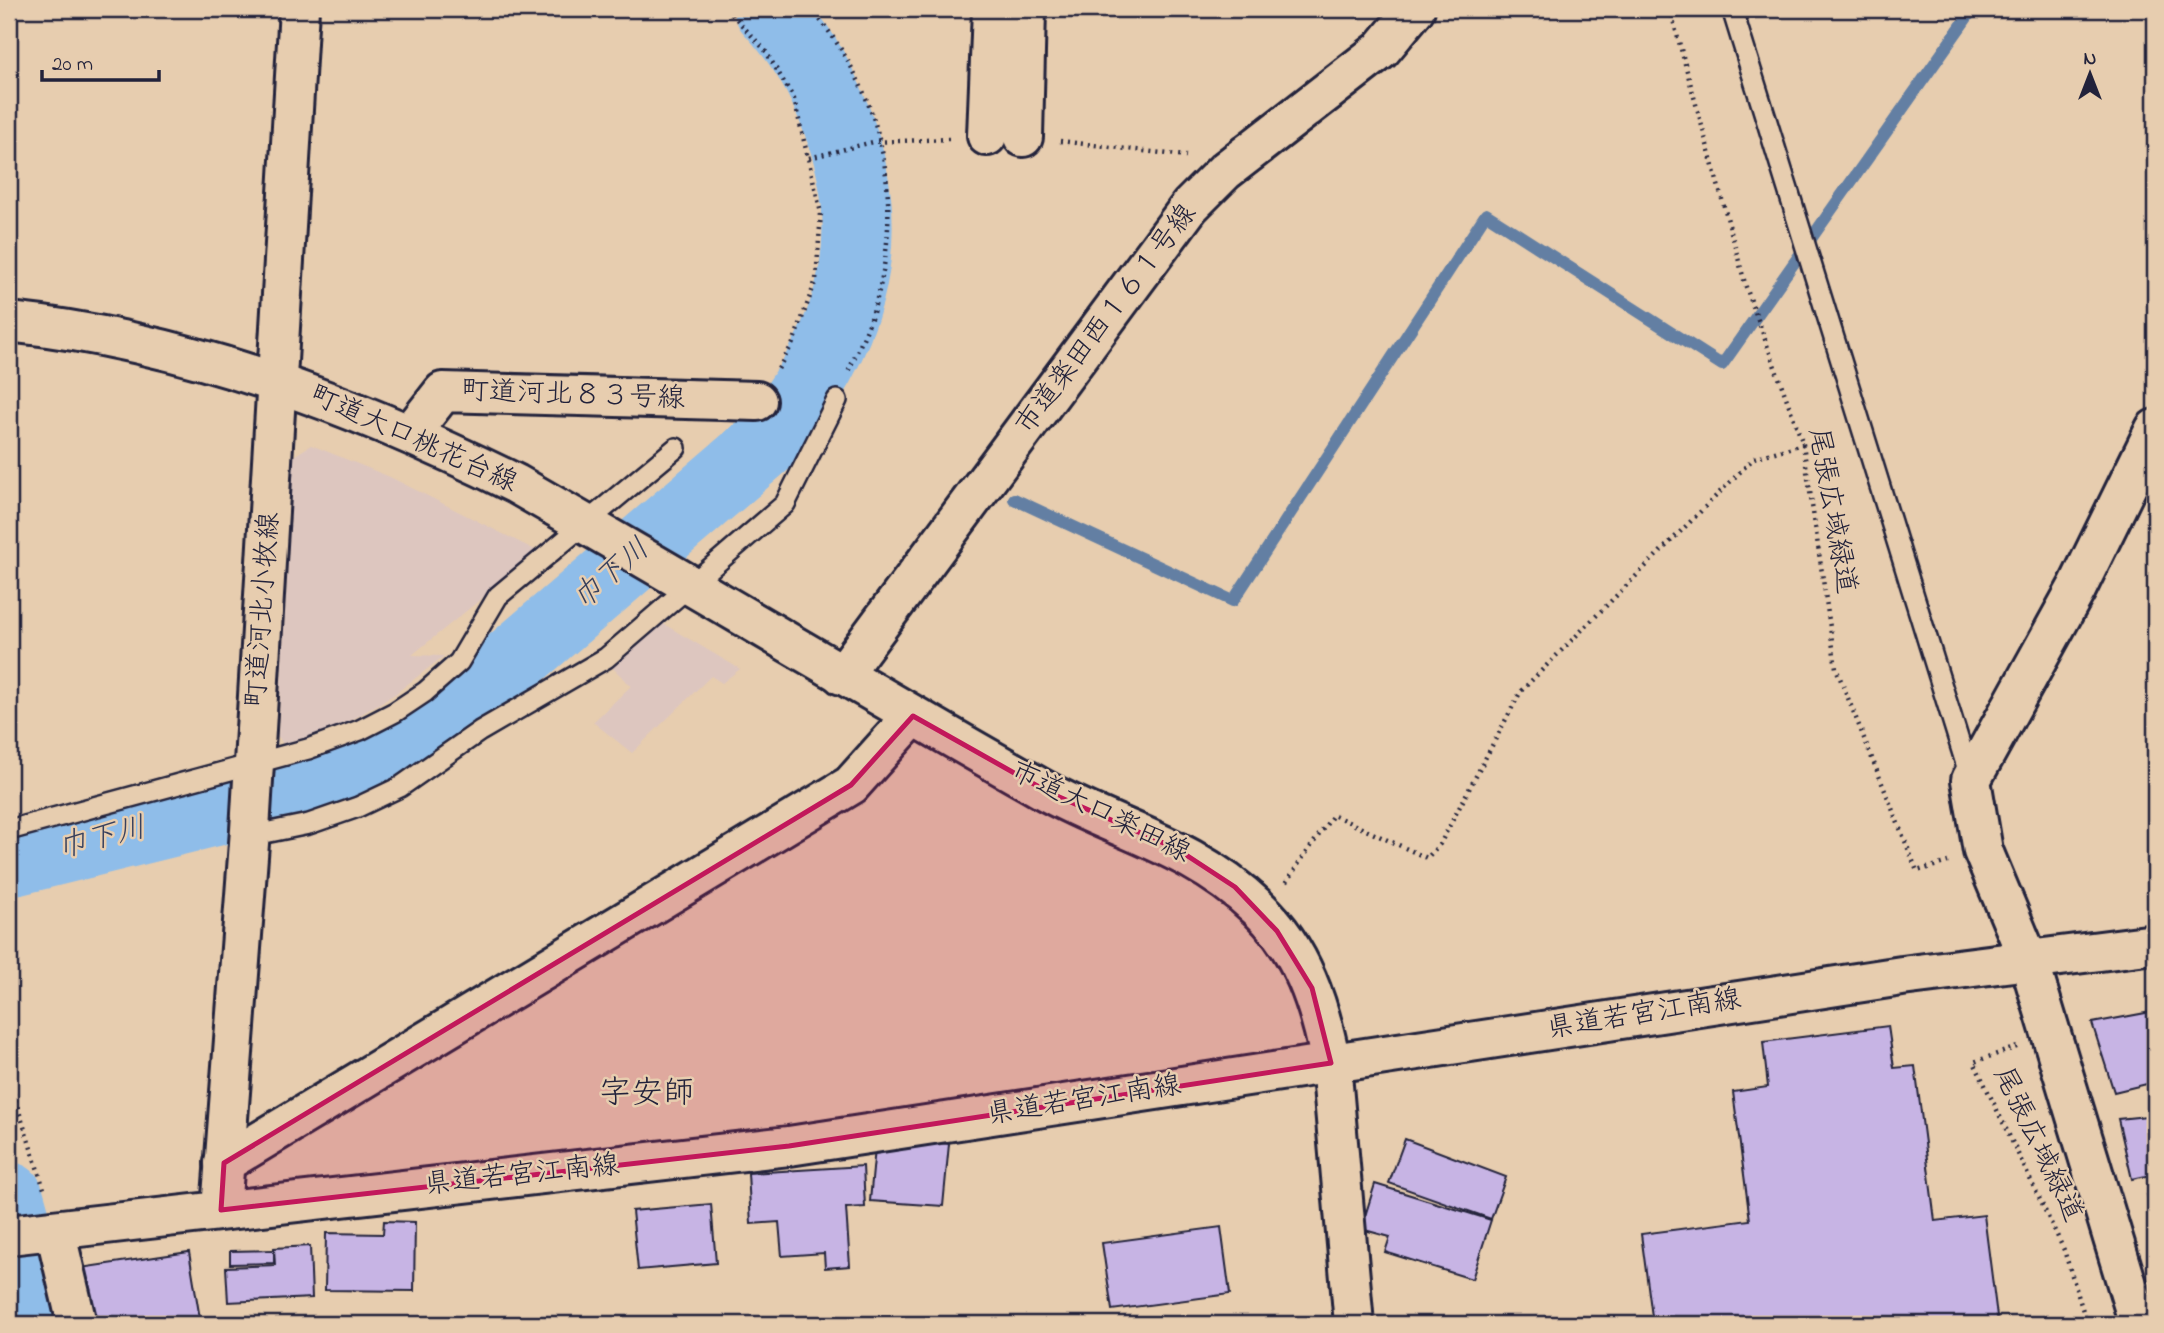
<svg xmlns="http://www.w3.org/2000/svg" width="2164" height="1333" font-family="'Indie Flower','Klee One',sans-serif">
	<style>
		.built { fill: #ddc6bf }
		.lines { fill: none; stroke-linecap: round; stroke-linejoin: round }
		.stream { stroke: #637fa3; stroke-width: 12 }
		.river { stroke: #8fbde9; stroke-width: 70 }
		.building { fill: #c7b4e4; stroke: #22223b; stroke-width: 2 }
		.service-casing { stroke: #22223b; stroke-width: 24 }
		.minor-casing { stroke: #22223b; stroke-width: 44 }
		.tertiary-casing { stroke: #22223b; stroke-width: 44 }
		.secondary-casing { stroke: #22223b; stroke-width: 44 }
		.path { stroke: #22223b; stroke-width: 4.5; stroke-dasharray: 2 5; stroke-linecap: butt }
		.service { stroke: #e7cdaf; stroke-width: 19 }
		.minor { stroke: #e7cdaf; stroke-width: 38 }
		.tertiary { stroke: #e7cdaf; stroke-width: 38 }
		.secondary { stroke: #e7cdaf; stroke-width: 38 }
		.marked { fill: #c2185b; fill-opacity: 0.2; stroke: #c2185b; stroke-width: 5; stroke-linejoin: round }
		.labels { text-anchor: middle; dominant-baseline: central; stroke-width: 5; stroke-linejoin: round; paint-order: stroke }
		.street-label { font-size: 28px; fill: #22223b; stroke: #e7cdaf }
		.water-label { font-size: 30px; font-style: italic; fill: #38415e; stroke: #e7cdaf }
		.quarter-label { font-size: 32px; fill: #22223b; stroke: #e7cdaf }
	</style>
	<rect width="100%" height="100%" fill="#e7cdaf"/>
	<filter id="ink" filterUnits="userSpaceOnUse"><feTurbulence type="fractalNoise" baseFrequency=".0143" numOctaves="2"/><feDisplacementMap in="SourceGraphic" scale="14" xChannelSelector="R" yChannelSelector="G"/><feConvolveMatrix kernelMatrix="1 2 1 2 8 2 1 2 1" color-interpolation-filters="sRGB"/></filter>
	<g filter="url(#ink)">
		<g class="built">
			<polygon points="311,445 390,477 539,552 412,655 444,656 395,694 340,727 283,744 278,736 294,456"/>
			<polygon points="662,623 740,669 722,683 711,676 632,753 593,722 631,686 612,667"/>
		</g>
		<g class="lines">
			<polyline class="stream" points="1014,499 1233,601 1486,214 1722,365 1973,9"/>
			<g class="river">
				<path d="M9,862L340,780L376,767L410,749L765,444C847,346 884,245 837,121C821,78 801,43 769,9"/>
				<polyline points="9,1197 44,1324"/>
			</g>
		</g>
		<g class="building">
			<polygon points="2151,1012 2155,1024 2155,1082 2114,1092 2092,1023"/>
			<polygon points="1888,1026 1894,1068 1915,1066 1935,1221 1984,1215 1998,1324 1653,1324 1641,1234 1750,1220 1733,1092 1768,1087 1763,1042"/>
			<polygon points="2147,1116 2155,1135 2155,1174 2132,1179 2118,1119"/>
			<polygon points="876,1137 949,1144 943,1206 870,1201"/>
			<polygon points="1405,1139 1506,1177 1491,1219 1389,1183"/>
			<polygon points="863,1166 865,1207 846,1208 850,1266 825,1268 824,1253 782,1256 779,1222 751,1224 748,1173"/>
			<polygon points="1375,1184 1491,1220 1472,1279 1385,1252 1390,1237 1361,1229"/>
			<polygon points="2155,1194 2155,1222 2147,1195"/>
			<polygon points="711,1204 716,1263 638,1270 632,1211"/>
			<polygon points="384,1221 415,1222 414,1291 325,1290 326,1233 383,1234"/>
			<polygon points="1221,1227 1230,1294 1112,1310 1102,1243"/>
			<polygon points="310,1246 312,1298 228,1302 226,1267 275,1265 274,1248"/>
			<polygon points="274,1250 274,1263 230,1264 230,1251"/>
			<polygon points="189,1252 200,1319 163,1324 89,1324 80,1268"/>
		</g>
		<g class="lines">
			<g class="service-casing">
				<g id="service">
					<polyline points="1732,9 1971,780"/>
					<polyline points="9,830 308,749 360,730 395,712 425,692 459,662 498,596 676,448"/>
					<polyline points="250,836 309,824 358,807 400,787 480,731 606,658 785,504 837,400"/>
				</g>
			</g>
			<g class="minor-casing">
				<g id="minor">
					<polyline points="987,136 992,9"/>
					<polyline points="1023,137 1026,9"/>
					<polyline points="410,434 443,392 757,401"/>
					<polyline points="842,675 1190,206 1225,171 1381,50 1415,9"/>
					<polyline points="1331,1063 1354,1324"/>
					<polyline points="224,1163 851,785 913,716"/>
					<polyline points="55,1230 77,1324"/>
					<polyline points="2139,1324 2029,961 1983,851 1971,780 2077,588 2155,429"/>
				</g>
			</g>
			<g class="tertiary-casing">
				<g id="tertiary">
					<path d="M9,322C187,341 356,405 516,484C692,585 865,689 1042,789C1119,832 1191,844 1258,908C1302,949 1320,1006 1331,1063"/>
					<polyline points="221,1210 250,830 299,9"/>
				</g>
			</g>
			<g class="secondary-casing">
				<polyline id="secondary" points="9,1235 789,1146 1902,976 2155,944"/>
			</g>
			<g class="path">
				<polyline points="727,9 765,50 794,99 821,213 816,280 793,343 778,369"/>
				<path d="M811,9C884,93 906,202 874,309C868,331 856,352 848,373"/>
				<polyline points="1670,9 1746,287 1803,444 1836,668 1917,871 1948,862"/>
				<polyline points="1060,141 1186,156"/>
				<polyline points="809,158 873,142 950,139"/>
				<polyline points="1286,882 1333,815 1427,858 1440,844 1521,691 1754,458 1803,444"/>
				<polyline points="2017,1047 1974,1062 2064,1250 2087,1324"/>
				<polyline points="9,1080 45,1192"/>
			</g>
			<use href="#service" class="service"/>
			<use href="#minor" class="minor"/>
			<use href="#tertiary" class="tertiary"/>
			<use href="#secondary" class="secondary"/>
		</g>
	</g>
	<path class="marked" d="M913,716L1048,792L1177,849L1235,887L1277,931L1312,988L1331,1063L789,1146L221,1210L224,1163L851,785Z"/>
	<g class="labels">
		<g class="street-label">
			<text transform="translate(1107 320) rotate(-53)">市道楽田西１６１号線</text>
			<text transform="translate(573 396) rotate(2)">町道河北８３号線</text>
			<text transform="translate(413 440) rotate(24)">町道大口桃花台線</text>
			<text transform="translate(1831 511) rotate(80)">尾張広域緑道</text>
			<text transform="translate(264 610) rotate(-86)">町道河北小牧線</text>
			<text transform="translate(1100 813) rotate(26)">市道大口楽田線</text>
			<text transform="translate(1644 1015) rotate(-9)">県道若宮江南線</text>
			<text transform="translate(1084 1101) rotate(-9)">県道若宮江南線</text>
			<text transform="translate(2037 1145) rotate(64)">尾張広域緑道</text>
			<text transform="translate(522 1176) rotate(-6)">県道若宮江南線</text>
		</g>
		<g class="water-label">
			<text transform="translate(612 575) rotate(-41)">巾下川</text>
			<text transform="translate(102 839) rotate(-14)">巾下川</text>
		</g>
		<g class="quarter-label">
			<text x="647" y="1094">字安師</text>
		</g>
	</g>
	<rect width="2164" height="1333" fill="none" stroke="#e7cdaf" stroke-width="35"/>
	<rect x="18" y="18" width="2129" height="1298" fill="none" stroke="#22223b" stroke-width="2.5" filter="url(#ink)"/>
	<g transform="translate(2090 74)" stroke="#e7cdaf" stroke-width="5" paint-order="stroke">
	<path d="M0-5L12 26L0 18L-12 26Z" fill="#22223b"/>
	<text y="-10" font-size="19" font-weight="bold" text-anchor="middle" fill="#22223b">N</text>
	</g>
	<path d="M42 70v10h117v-10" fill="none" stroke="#22223b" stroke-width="3.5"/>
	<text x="52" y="70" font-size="21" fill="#22223b" stroke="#e7cdaf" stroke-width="5" paint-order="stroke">20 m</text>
</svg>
